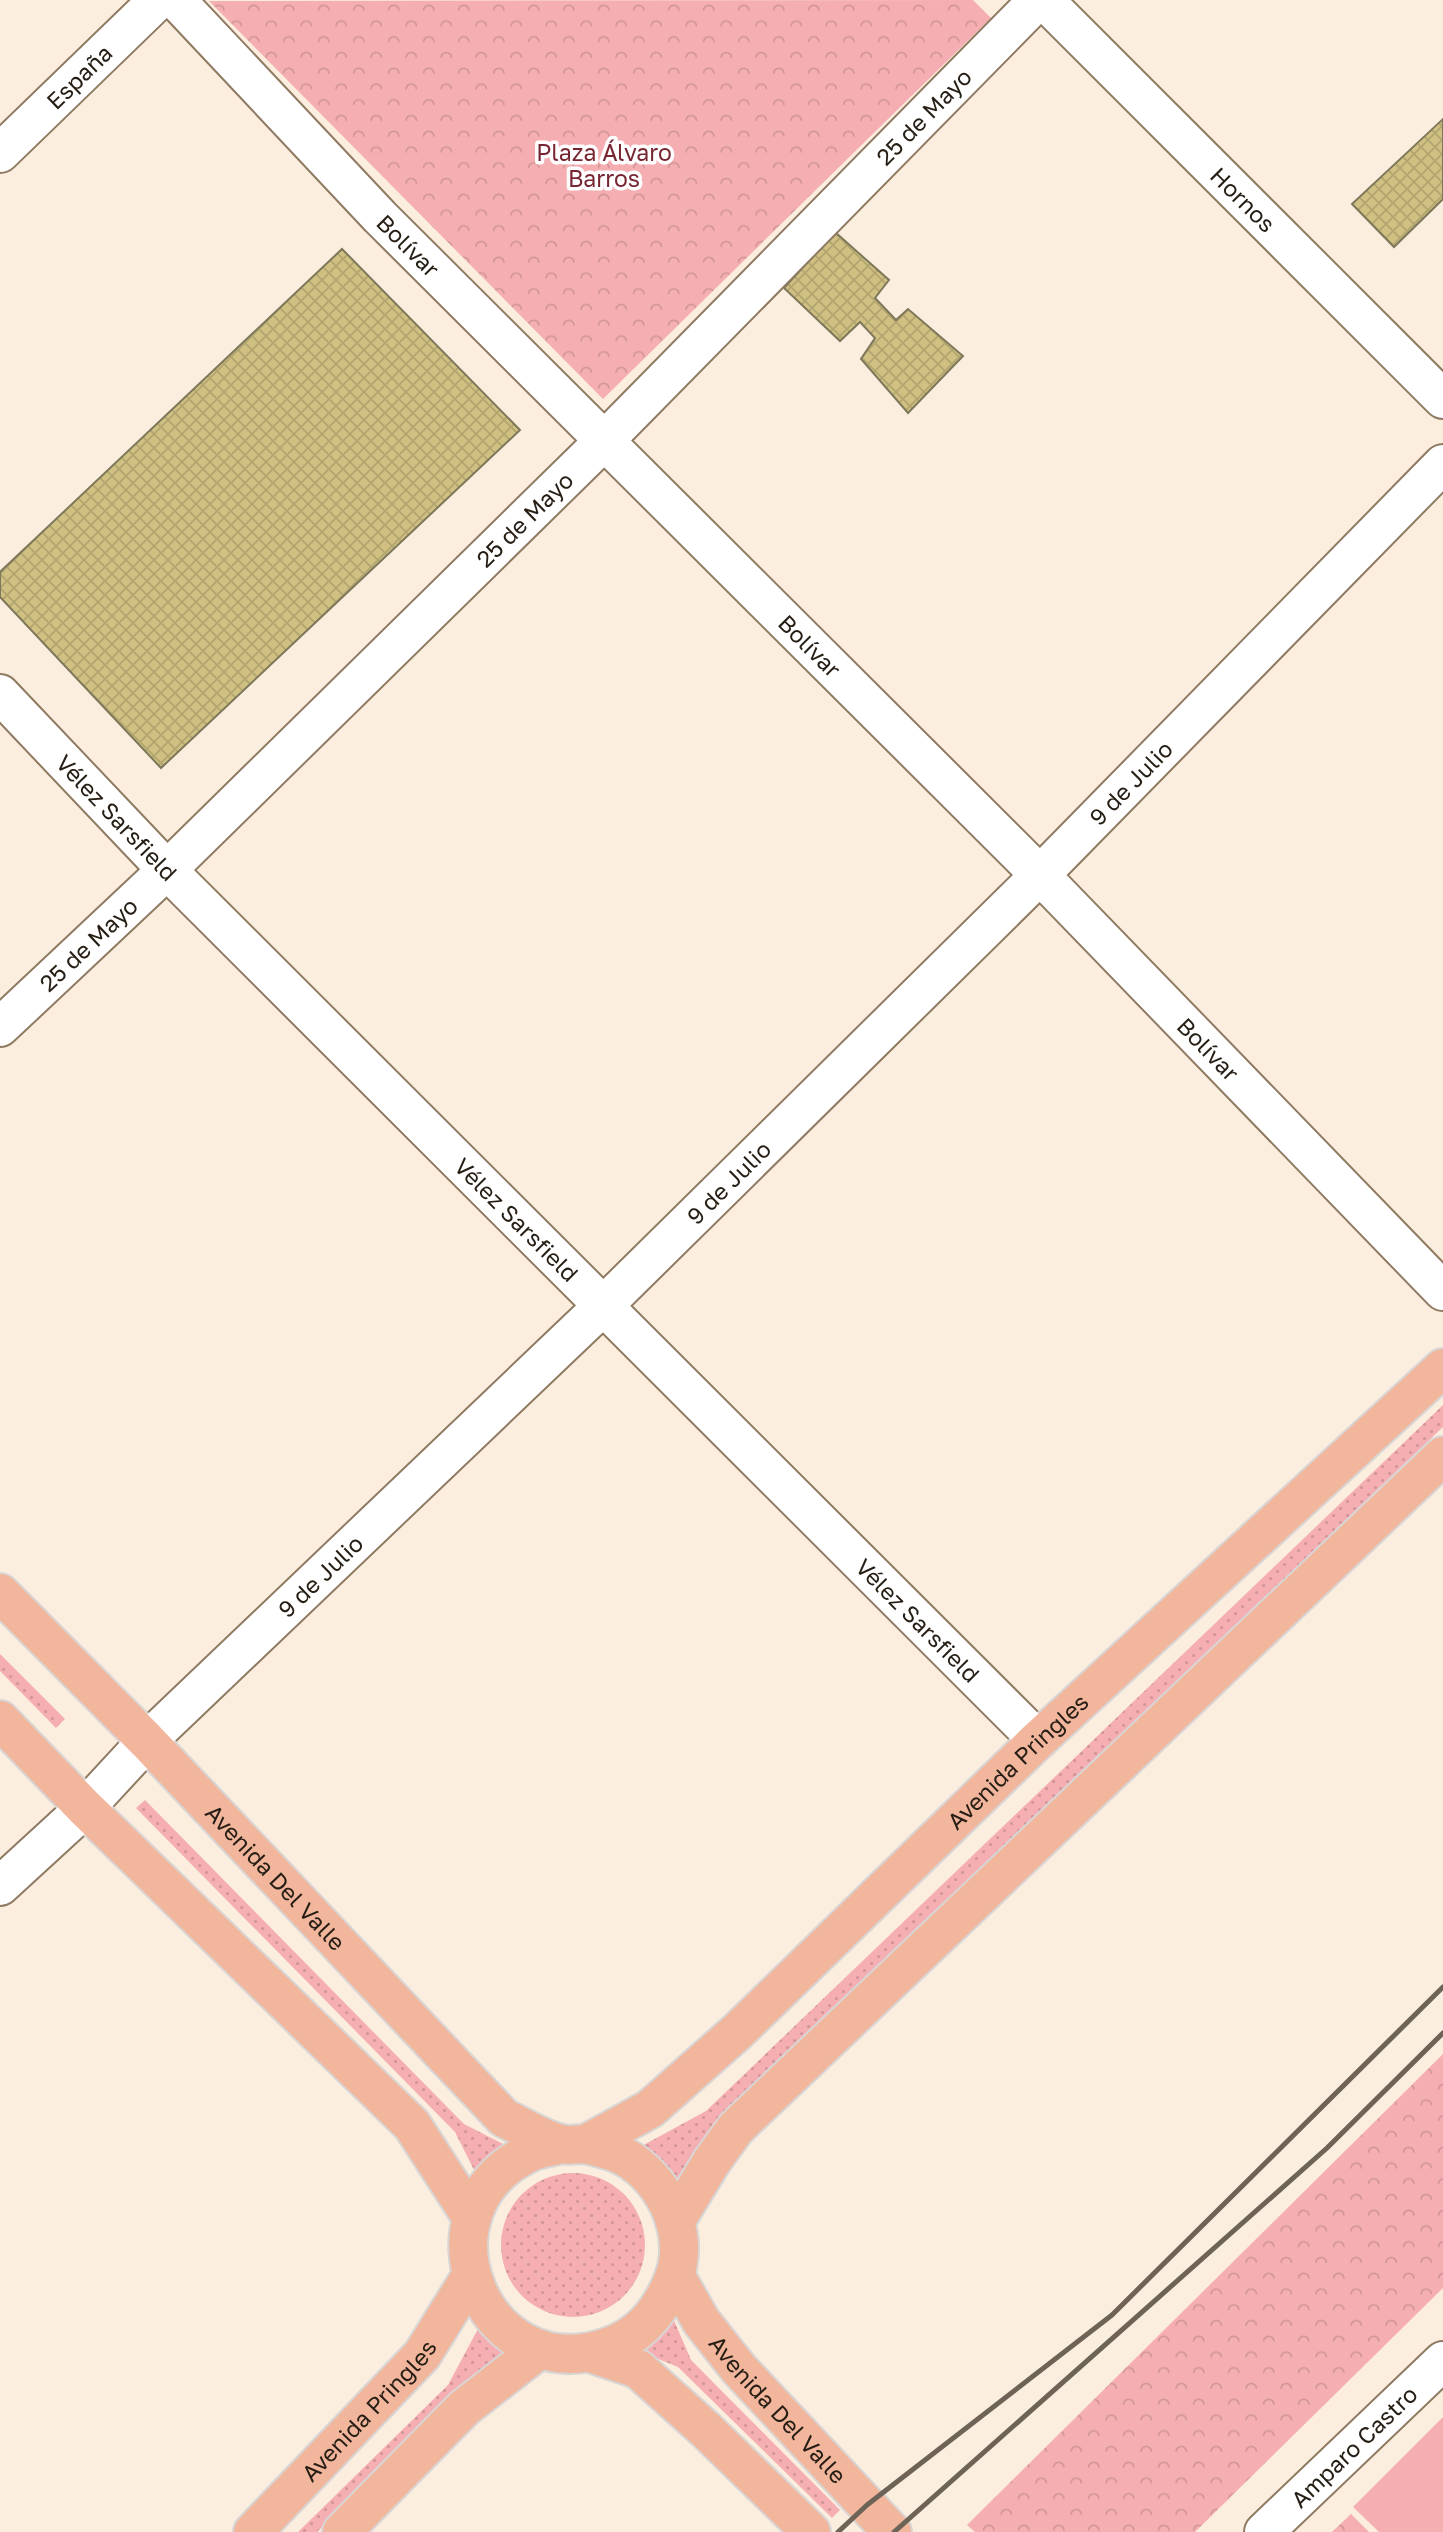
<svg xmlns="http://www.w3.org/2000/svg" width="1443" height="2532" font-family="'Golos Text',sans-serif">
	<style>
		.grass { fill: url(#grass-dots) }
		.forest { fill: url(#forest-crowns) }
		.pitch { fill: #f5afb2 }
		.building { fill: url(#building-cross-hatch); stroke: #7e785a; stroke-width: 2 }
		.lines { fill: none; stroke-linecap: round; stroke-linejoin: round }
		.minor-casing { stroke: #8f7a62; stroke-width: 42 }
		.major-casing { stroke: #d8d6d5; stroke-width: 42 }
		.minor { stroke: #fff; stroke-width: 38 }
		.major { stroke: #f2b69d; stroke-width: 38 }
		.rail { stroke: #6d6357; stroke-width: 5 }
		.labels { text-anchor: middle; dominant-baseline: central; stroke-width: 7; stroke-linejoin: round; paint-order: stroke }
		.street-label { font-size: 23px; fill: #261e14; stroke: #fefefe }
		.park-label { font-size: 23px; fill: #772531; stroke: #fefefe }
	</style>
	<defs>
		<pattern id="grass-dots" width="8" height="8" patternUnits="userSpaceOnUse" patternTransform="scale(1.75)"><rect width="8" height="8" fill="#f5afb2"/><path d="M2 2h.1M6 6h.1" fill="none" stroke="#d29698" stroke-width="1.8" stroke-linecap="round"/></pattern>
		<pattern id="forest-crowns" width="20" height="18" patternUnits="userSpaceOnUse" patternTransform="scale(1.75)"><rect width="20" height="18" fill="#f5afb2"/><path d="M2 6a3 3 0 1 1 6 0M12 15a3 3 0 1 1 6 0" fill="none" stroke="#d29698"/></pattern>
		<pattern id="building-cross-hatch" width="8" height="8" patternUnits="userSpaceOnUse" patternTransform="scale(1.75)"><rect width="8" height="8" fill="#d0c182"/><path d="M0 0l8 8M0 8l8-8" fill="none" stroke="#b2a56f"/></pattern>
	</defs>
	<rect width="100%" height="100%" fill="#fceede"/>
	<g class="grass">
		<polygon points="1443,1405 1443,1427 716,2123 676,2186 638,2148 706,2111"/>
		<polygon points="0,1654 65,1719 56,1728 0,1671"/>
		<polygon points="145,1800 464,2124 509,2147 477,2176 455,2132 136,1808"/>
		<circle cx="573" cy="2245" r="72"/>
		<polygon points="670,2311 691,2360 840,2510 832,2518 678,2367 634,2349"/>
		<polygon points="479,2327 510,2356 458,2394 317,2532 298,2532 448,2385"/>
	</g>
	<g class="forest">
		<polygon points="973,0 991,18 603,399 209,1"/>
		<polygon points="1443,2054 1443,2288 1195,2532 975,2532 967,2525"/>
		<polygon points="1351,2514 1369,2532 1332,2532"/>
	</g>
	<polygon class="pitch" points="1443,2417 1443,2532 1379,2532 1353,2507"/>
	<g class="building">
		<polygon points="1443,119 1443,199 1394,247 1352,204"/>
		<polygon points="835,232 889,280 875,298 896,320 908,309 963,356 908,413 861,359 875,338 860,322 840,341 784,288"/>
		<polygon points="342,249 520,430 161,768 0,597 0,572"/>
	</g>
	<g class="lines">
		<g class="minor-casing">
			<g id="minor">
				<path id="s1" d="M176,0L380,217L1040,875L1443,1291"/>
				<path id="s2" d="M1044,0L1443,399"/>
				<path id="s3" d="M0,153L158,0"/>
				<path id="s4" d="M0,694L167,870L1038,1740"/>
				<path id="s5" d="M0,1027L167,870L604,441L1038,0"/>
				<path id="s6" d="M0,1886L85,1808L147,1741L604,1305L1040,875L1443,464"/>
				<path id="s7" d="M1264,2532L1443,2361"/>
			</g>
		</g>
		<g class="major-casing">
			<g id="major">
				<path id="s8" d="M0,1593L147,1741L504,2118C521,2126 545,2141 562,2144C569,2146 577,2144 583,2144C593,2145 605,2149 614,2152C661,2170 693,2232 673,2280C660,2312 640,2337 605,2348C480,2388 410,2208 531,2152C540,2148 552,2147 562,2144"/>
				<polyline points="0,1720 85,1808 412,2125 472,2218"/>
				<path id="s9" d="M586,2144L650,2109L738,2031L1038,1740L1443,1368"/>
				<polyline points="675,2222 712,2161 736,2128 1443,1456"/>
				<path id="s10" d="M675,2275L701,2321L739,2369L892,2532"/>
				<polyline points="590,2353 638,2369 705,2429 811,2532"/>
				<path id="s11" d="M253,2532L422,2355L471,2276"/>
				<polyline points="342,2532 464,2408 540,2349"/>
			</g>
		</g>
		<use href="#minor" class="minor"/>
		<use href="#major" class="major"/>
		<g class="rail">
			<polyline points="838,2532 867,2505 1112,2315 1443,1987"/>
			<polyline points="894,2532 1327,2148 1443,2033"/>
		</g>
	</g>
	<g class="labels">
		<g class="street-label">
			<text stroke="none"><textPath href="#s3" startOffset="110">España</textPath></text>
			<text stroke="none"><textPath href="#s5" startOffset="1297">25 de Mayo</textPath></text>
			<text stroke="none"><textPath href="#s2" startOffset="282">Hornos</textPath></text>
			<text stroke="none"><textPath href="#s1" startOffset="338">Bolívar</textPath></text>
			<text stroke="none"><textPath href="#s5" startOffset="730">25 de Mayo</textPath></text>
			<text stroke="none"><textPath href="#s1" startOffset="905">Bolívar</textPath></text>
			<text stroke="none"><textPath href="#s6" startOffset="1580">9 de Julio</textPath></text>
			<text stroke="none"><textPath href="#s4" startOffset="170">Vélez Sarsfield</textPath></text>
			<text stroke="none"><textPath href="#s5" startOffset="121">25 de Mayo</textPath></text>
			<text stroke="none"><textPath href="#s1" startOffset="1472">Bolívar</textPath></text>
			<text stroke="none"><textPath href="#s6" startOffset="1013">9 de Julio</textPath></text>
			<text stroke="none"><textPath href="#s4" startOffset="737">Vélez Sarsfield</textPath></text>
			<text stroke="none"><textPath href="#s6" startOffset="446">9 de Julio</textPath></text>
			<text stroke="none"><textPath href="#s4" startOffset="1304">Vélez Sarsfield</textPath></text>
			<text stroke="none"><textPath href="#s9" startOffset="579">Avenida Pringles</textPath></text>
			<text stroke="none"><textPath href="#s8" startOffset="396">Avenida Del Valle</textPath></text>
			<text stroke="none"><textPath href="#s10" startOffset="170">Avenida Del Valle</textPath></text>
			<text stroke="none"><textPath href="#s11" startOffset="168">Avenida Pringles</textPath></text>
			<text stroke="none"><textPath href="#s7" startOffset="124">Amparo Castro</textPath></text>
		</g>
		<g class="park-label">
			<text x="604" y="152">Plaza Álvaro<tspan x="604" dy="26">Barros</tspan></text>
		</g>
	</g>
</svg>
